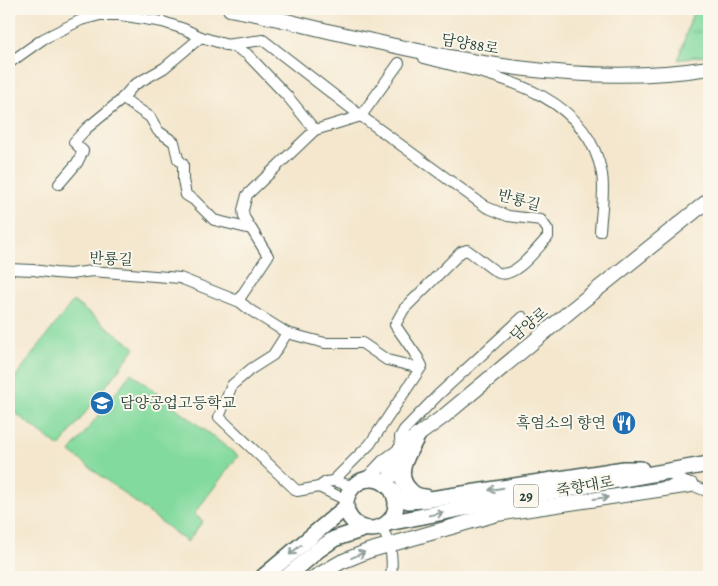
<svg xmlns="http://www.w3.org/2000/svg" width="718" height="586" font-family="Alegreya,'Noto Serif KR',serif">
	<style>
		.park { fill: url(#park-tufts); stroke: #518c69 }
		.garden { fill: #83da9e; stroke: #518c69 }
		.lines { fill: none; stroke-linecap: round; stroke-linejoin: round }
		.street-casing { stroke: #3f564b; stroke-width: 12 }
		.secondary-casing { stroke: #3f564b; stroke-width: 16 }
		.primary-casing { stroke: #3f564b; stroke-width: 18 }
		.street { stroke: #fff; stroke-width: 10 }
		.secondary { stroke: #fff; stroke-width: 14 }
		.primary { stroke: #fff; stroke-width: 15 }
		.oneway { stroke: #8f9e9a }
		.labels { text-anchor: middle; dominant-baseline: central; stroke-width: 4; stroke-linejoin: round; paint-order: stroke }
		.shield { fill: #fbf7ec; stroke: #61756b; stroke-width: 1 }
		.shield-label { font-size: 14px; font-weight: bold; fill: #1f3d34 }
		.street-label { font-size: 15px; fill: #1f3d34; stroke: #fbf7ec }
		.poi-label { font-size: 15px; fill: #1f3d34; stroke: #fbf7ec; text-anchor: start }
	</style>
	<defs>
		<pattern id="park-tufts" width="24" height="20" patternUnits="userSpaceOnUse" patternTransform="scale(1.25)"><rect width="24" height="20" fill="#83da9e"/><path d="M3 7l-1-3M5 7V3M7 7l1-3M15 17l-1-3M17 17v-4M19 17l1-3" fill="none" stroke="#6bb282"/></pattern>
	</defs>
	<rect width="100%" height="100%" fill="#fbf7ec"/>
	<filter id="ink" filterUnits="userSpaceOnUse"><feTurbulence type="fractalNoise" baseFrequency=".02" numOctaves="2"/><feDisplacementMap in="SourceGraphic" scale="10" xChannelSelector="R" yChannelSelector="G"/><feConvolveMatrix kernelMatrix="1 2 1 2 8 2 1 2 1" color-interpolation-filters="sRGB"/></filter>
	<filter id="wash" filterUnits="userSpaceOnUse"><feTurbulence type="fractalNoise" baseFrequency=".0096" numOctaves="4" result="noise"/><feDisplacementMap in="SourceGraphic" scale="20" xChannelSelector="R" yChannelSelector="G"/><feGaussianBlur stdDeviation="1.12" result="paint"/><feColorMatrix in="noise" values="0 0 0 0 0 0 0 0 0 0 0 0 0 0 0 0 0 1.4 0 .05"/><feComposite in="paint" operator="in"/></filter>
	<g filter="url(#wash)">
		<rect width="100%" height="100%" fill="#f4e7ce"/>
		<polygon class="park" points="694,9 709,9 709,55 678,60"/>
		<g class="garden">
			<polygon points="73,301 135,348 59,447 9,408 9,385"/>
			<polygon points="131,373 238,456 194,514 203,521 187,542 70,452"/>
		</g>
	</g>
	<g filter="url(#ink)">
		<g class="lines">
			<g class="street-casing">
				<g id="street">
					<path d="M225,45L263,40L361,116L486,207L508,216L541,220L548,230V237C538,247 515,279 499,273C493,271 475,255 467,250L461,252L404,309L395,325L418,358L422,366L370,444L333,481"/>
					<path d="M424,58C493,76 586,90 602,174C605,192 601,213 600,231"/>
					<polyline points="9,63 43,39 81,20 100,15 120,15 163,22 184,29 201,37 234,47 247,54 288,97 315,130"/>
					<polyline points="122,98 150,117 158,131 174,142 178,159 183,164 183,180 186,195 194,200 214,220 251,229"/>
					<polyline points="59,184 77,163 83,151 74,142 87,128 120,101 134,85 164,68 201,37"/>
					<polyline points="9,269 33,270 55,273 70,274 92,271 180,278 240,302 250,310 287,333 325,343 362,343 387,360 420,368"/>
					<polyline points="238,301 268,256 244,217 243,210 247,195 315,130 361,116 399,63"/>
					<polyline points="287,333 273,355 251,369 232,385 219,417 297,491 319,487 326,482 333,481 353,486"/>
					<polyline points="401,449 400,437 404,430 438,395 523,317"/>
					<polyline points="665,472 691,485 709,492"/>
					<polyline points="319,487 346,500"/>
					<path d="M381,528C392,542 393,560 391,577"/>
				</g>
			</g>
			<g class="secondary-casing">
				<g id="secondary">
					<path d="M230,9C266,15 301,25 337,33C459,61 584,88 709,68"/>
					<polyline points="367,480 384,462 398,452"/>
					<polyline points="387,485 399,451 407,443 443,417 574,308 709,200"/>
					<polyline points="315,577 341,562 368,551 497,514 691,485"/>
				</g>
			</g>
			<g class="primary-casing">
				<g id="primary">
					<path d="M418,435C410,451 393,473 409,489C413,494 420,497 426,497"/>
					<circle cx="371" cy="504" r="25"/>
					<polyline points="395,497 409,501 424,500 624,469 641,469"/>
					<polyline points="388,523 525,496 709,464"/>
					<polyline points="263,577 346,507"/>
					<polyline points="287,577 318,550 334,539 364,529"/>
				</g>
			</g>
			<use href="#street" class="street"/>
			<use href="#secondary" class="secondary"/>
			<use href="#primary" class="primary"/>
		</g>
		<defs><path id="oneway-shaft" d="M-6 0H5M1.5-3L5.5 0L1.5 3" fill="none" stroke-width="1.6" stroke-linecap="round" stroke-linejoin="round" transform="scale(1.25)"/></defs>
		<g class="oneway">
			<use href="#oneway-shaft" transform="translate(496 489) rotate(170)"/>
			<use href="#oneway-shaft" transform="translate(601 498) rotate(-8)"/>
			<use href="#oneway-shaft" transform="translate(436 514) rotate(-11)"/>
			<use href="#oneway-shaft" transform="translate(295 550) rotate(140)"/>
			<use href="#oneway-shaft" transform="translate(358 555) rotate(-24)"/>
		</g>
	</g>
	<defs>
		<g id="school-disc" transform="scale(1.25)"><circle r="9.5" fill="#1f6fb2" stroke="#fbf7ec"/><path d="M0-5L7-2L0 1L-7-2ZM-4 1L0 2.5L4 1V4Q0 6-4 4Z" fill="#fff"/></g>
		<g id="restaurant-disc" transform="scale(1.25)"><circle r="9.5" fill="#1f6fb2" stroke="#fbf7ec"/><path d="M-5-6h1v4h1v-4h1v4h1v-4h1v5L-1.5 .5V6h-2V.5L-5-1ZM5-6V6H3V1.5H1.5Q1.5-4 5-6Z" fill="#fff"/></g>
	</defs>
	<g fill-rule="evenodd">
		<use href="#school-disc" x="102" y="403"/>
		<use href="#restaurant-disc" x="624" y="423"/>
	</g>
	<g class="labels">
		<rect class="shield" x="513.5" y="484.5" width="25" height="23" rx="4"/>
		<g class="shield-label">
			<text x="526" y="496">29</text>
		</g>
		<g class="street-label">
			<text transform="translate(470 44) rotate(10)">담양88로</text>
			<text transform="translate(519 200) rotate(15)">반룡길</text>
			<text transform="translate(111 259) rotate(3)">반룡길</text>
			<text transform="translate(529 324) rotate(-40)">담양로</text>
			<text transform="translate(585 486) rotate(-10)">죽향대로</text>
		</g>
		<g class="poi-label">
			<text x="120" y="403">담양공업고등학교</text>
			<text x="606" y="423" text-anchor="end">흑염소의 향연</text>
		</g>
	</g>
	<rect width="718" height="586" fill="none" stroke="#fbf7ec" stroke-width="30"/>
</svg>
